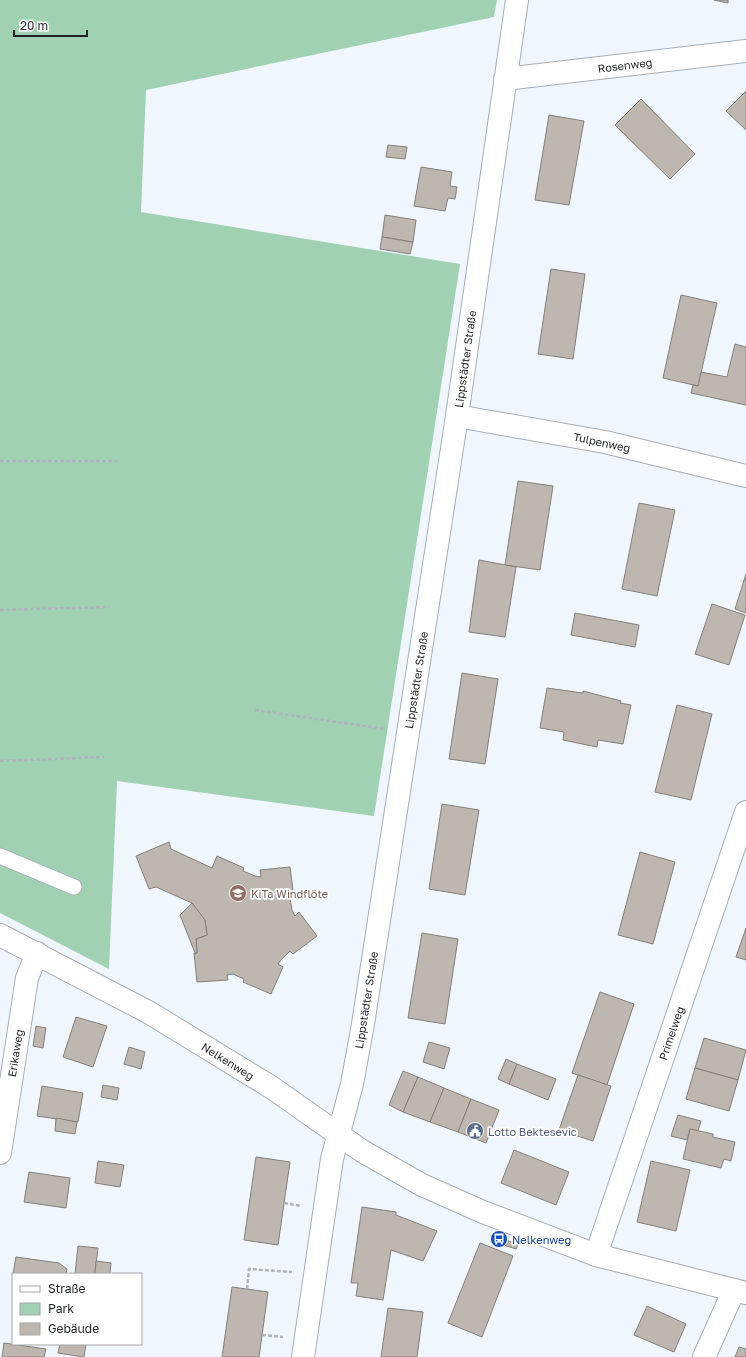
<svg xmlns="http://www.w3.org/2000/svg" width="746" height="1357" font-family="'Golos Text',sans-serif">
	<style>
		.green { fill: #a0d1b2 }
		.building { fill: #bdb7b0; stroke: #857f79 }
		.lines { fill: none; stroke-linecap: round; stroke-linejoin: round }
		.lane-casing { stroke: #a8aeb5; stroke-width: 17 }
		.street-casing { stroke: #a8aeb5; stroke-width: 24 }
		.path { stroke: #aeb4b9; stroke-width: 2.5; stroke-dasharray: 4 2; stroke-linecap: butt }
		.lane { stroke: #fff; stroke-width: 15 }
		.street { stroke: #fff; stroke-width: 22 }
		.labels { text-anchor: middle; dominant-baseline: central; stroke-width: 3.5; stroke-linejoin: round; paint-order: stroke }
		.street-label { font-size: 11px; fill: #1e2123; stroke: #fff }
		.education-label { font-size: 11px; fill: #785e54; stroke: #fff; text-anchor: start }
		.service-label { font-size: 11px; fill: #4e5e75; stroke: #fff; text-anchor: start }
		.transit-label { font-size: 11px; fill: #164399; stroke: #fff; text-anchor: start }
	</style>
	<rect width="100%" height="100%" fill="#eff6fd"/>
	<polygon class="green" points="0,0 497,0 494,17 146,90 141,212 460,264 374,816 117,781 109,969 0,913"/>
	<g class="building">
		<polygon points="714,0 728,0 728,3"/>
		<polygon points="746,91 746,130 726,111"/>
		<polygon points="641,99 695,154 670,179 615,125"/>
		<polygon points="549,115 584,121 569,205 535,200"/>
		<polygon points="388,145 407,147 405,159 386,157"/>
		<polygon points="421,167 452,172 450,186 457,187 455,199 448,198 445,211 414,206"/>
		<polygon points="385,215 416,220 413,242 382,237"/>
		<polygon points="382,237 413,242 410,254 380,249"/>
		<polygon points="551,269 585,274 573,359 538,354"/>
		<polygon points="681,295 717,303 698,386 663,378"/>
		<polygon points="735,344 746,347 746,405 691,393 693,385 698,386 701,372 727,377"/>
		<polygon points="518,481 553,486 540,570 505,565"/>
		<polygon points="639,503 675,510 657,596 622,589"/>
		<polygon points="479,560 516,567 505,637 469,632"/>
		<polygon points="746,574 746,613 735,609"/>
		<polygon points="712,604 745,615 729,665 695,654"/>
		<polygon points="575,613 639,625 635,647 571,635"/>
		<polygon points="462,673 498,679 485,764 449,759"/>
		<polygon points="547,688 583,693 583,691 621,701 620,703 631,705 623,744 598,740 597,747 563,740 564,732 540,728"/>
		<polygon points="677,705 712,714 691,800 655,792"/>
		<polygon points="442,804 479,810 465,895 429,889"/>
		<polygon points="169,842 171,849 212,868 217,856 244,868 243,871 255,876 261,877 260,870 290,867 294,898 290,898 292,910 295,916 299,912 317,936 293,954 290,951 281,960 278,964 283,967 271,994 243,982 244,979 233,974 227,975 228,980 197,982 194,953 197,953 196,939 207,935 205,920 192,903 156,887 149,889 136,856"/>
		<polygon points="640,852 675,862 653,944 618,935"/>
		<polygon points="192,903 205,920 207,935 196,939 197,953 195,953 180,915"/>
		<polygon points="746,928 746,960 736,957"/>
		<polygon points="422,933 458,939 445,1024 408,1018"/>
		<polygon points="600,992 634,1004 607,1085 572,1073"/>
		<polygon points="76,1017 107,1026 93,1067 63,1057"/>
		<polygon points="36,1026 46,1028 43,1048 33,1046"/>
		<polygon points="704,1038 746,1050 738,1080 695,1068"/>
		<polygon points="429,1042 450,1048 444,1069 423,1062"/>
		<polygon points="129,1047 145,1052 141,1069 124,1064"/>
		<polygon points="506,1059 517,1064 509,1084 498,1079"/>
		<polygon points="517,1064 556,1079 548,1100 509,1084"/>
		<polygon points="695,1068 738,1080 729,1111 686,1099"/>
		<polygon points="403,1071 418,1077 403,1112 389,1105"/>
		<polygon points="578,1075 611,1086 593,1141 559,1130"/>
		<polygon points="418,1077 444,1088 430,1122 403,1112"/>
		<polygon points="103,1085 119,1088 117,1100 101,1097"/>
		<polygon points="42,1086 83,1093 78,1122 37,1116"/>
		<polygon points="444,1088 471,1099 458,1132 430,1122"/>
		<polygon points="471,1099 499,1110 486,1143 458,1132"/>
		<polygon points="678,1115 701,1121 698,1131 690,1129 687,1140 671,1136"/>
		<polygon points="56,1118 77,1122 75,1134 55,1131"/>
		<polygon points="690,1129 713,1134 713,1137 735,1142 731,1161 724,1159 721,1168 683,1159"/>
		<polygon points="514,1150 569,1172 556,1205 501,1183"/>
		<polygon points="256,1157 290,1162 278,1245 244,1240"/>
		<polygon points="98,1161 124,1165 120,1187 95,1183"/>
		<polygon points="651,1161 690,1170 676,1231 637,1222"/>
		<polygon points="29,1172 70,1178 66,1208 24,1202"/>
		<polygon points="362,1207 396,1212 396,1215 437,1231 423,1261 391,1250 383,1300 356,1296 358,1283 351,1283"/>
		<polygon points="506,1240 518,1245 516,1249 504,1245"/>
		<polygon points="480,1243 513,1256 482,1337 448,1323"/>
		<polygon points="78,1246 98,1248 95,1274 75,1274"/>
		<polygon points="16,1257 59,1263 67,1269 66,1274 13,1274"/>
		<polygon points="96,1261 111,1263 110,1274 95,1274"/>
		<polygon points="232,1287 268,1292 259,1357 222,1357"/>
		<polygon points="647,1306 686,1324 674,1352 634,1335"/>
		<polygon points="388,1308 423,1312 417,1357 381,1357"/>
		<polygon points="4,1343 46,1349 44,1357 2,1357"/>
		<polygon points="60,1344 86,1344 84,1357 58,1353"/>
		<polygon points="739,1347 746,1349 746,1357 735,1357"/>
	</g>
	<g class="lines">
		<g class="lane-casing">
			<polyline id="lane" points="0,856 74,887"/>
		</g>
		<g class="street-casing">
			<g id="street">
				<polyline points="505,79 746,51"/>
				<polyline points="457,416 605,442 746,476"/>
				<polyline points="0,935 150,1013 271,1087 362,1151 422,1185 483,1212 596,1255 746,1293"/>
				<polyline points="0,1153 27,978 37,953"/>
				<polyline points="596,1255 746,812"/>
				<polyline points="303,1357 332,1159 352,1084 363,1024 457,416 517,0"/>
				<polyline points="704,1357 734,1290"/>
			</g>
		</g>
		<g class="path">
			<polyline points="0,461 118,461"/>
			<polyline points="0,610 109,607"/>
			<polyline points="255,710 385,729"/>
			<polyline points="0,761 104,757"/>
			<polyline points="284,1203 301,1206"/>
			<polyline points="247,1289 249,1269 292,1272"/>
			<polyline points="262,1335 283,1337"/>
		</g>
		<use href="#lane" class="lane"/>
		<use href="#street" class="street"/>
	</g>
	<defs>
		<g id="school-disc" transform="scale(0.9)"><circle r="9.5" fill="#8d6e63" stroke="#fff"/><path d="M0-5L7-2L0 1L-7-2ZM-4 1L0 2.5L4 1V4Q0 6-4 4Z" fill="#fff"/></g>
		<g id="civic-disc" transform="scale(0.9)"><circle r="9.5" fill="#5c6f8a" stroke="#fff"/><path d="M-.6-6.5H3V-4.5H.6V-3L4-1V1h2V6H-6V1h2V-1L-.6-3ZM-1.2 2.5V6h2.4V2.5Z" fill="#fff"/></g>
		<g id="bus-disc" transform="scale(0.9)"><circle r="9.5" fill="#1a4fb4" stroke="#fff"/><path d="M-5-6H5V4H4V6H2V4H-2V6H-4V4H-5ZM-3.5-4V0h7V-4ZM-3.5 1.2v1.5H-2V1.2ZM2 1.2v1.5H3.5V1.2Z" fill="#fff"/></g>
	</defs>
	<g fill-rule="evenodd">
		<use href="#school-disc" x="238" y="893"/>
		<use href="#civic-disc" x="475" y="1131"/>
		<use href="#bus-disc" x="499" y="1239"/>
	</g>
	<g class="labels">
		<g class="street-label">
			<text transform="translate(625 65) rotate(-7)">Rosenweg</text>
			<text transform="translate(465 359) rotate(-82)">Lippstädter Straße</text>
			<text transform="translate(602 442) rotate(12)">Tulpenweg</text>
			<text transform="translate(416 680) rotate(-81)">Lippstädter Straße</text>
			<text transform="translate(366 1000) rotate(-81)">Lippstädter Straße</text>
			<text transform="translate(671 1033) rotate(-71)">Primelweg</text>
			<text transform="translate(15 1053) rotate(-81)">Erikaweg</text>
			<text transform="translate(228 1061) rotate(32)">Nelkenweg</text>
		</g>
		<g class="education-label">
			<text x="251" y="893">KiTa Windflöte</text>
		</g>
		<g class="service-label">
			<text x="488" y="1131">Lotto Bektesevic</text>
		</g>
		<g class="transit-label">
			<text x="512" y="1239">Nelkenweg</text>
		</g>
	</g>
	<rect x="12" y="1273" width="130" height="72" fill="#ffffff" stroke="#a5a6a7"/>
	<rect x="20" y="1286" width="20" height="6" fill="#ffffff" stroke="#a5a6a7"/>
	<text x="48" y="1293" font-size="12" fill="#1e2123">Straße</text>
	<rect x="20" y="1303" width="20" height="12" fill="#a0d1b2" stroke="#a5a6a7"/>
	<text x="48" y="1313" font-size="12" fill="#1e2123">Park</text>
	<rect x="20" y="1323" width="20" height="12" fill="#bdb7b0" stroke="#a5a6a7"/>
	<text x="48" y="1333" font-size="12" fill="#1e2123">Gebäude</text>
	<path d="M14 30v6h73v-6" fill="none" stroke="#1e2123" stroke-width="2"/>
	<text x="20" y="30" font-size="12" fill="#1e2123" stroke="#ffffff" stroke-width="3" paint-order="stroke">20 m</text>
</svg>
